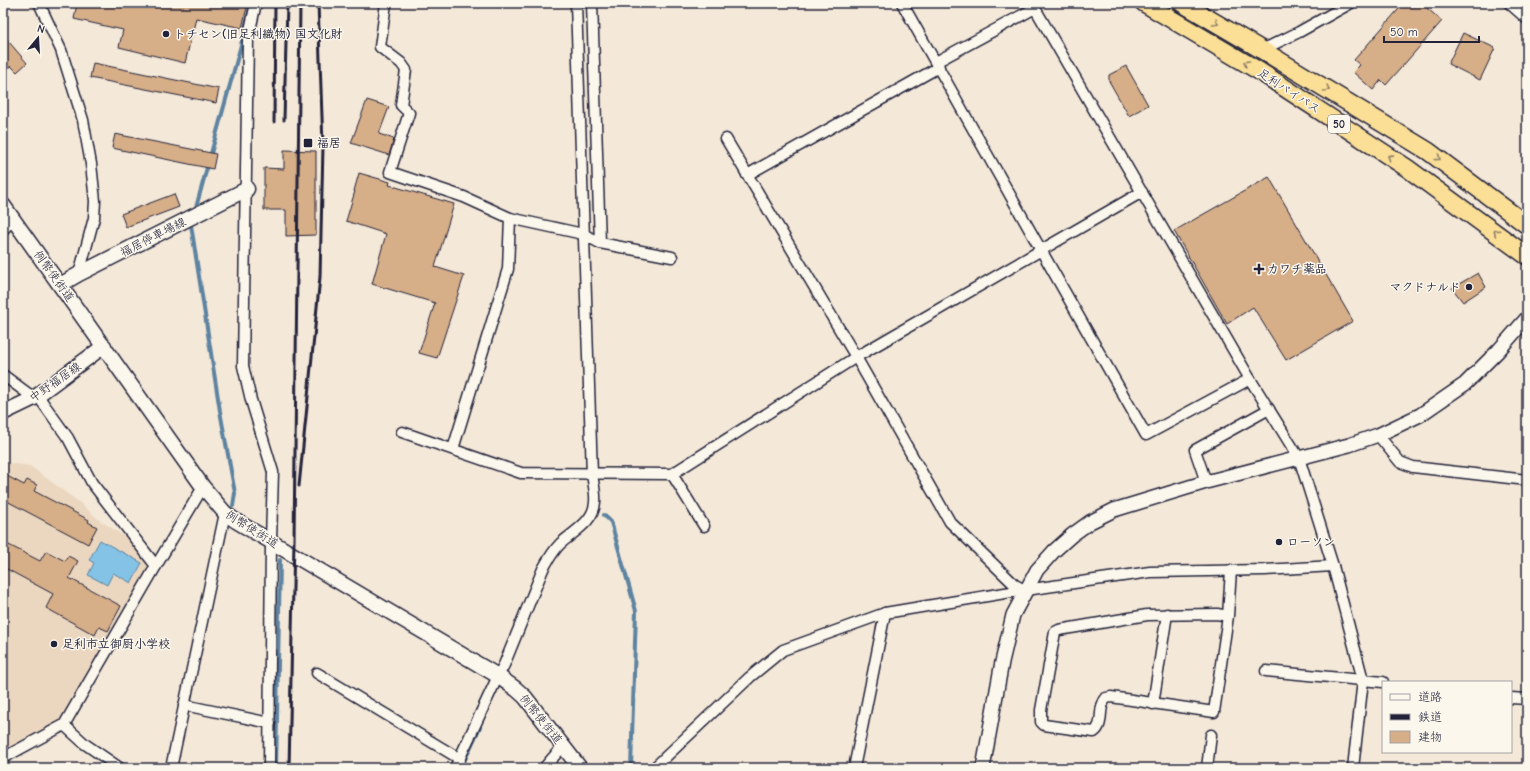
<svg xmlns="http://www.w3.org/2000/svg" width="1530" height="771" font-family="'Comic Neue','Klee One',sans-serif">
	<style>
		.built { fill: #ebd7c0 }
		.water { fill: #84c3e5; stroke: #5d83a1 }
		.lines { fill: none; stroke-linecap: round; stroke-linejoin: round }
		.stream { stroke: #5d83a1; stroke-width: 4 }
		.building { fill: #d6ae88; stroke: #22223b }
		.minor-casing { stroke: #22223b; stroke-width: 13 }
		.tertiary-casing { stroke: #22223b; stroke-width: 16 }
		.secondary-casing { stroke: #22223b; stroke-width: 17 }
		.trunk-casing { stroke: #22223b; stroke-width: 20 }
		.minor { stroke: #fbf7ec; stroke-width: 10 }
		.tertiary { stroke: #fbf7ec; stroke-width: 13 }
		.secondary { stroke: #fbf7ec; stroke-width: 14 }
		.trunk { stroke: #fbdf96; stroke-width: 17 }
		.rail { stroke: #22223b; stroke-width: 3 }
		.oneway { stroke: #8e8068 }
		.poi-dot { fill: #22223b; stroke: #fbf7ec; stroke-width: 1.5 }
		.labels { text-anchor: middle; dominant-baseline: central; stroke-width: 3; stroke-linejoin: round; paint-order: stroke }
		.shield { fill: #fbf7ec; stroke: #636270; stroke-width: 1 }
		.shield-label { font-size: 11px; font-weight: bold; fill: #22223b }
		.poi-label { font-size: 12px; font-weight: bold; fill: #22223b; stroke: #fbf7ec; text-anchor: start }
		.street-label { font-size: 12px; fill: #22223b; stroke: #fbf7ec }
	</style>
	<rect width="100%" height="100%" fill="#f4e8d8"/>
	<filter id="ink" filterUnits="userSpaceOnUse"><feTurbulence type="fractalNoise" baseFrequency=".025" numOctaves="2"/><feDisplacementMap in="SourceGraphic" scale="8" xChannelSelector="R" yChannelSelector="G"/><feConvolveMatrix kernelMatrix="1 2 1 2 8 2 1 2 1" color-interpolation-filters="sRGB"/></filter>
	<g filter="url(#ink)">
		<polygon class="built" points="9,463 30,466 80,503 98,519 133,542 151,566 61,722 3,753 3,473"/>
		<polygon class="water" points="100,540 142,563 131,583 113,573 107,585 88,575 94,563 89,560"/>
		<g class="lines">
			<g class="stream">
				<polyline points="210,157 241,45 251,3"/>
				<polyline points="195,211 208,164"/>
				<polyline points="192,222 191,225 220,411 235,493 233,506"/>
				<polyline points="604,515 611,522 636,611 631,768"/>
				<polyline points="276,768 280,560"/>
				<polyline points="461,768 480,727"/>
			</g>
		</g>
		<g class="building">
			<polygon points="77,3 248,3 242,28 196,18 185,63 119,47 123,30 74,19"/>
			<polygon points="1404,3 1421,3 1442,21 1386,85 1381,80 1373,90 1353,72 1360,65 1354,60"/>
			<polygon points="1463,33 1495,48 1480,80 1448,64"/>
			<polygon points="3,35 27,63 17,72 11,66 3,73"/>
			<polygon points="93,63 219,89 216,103 90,78"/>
			<polygon points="1126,66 1148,105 1129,116 1109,81 1109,75"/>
			<polygon points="367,100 389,107 379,134 394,139 389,155 351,143"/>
			<polygon points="115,134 216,154 213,169 112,148"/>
			<polygon points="284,150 316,151 316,235 286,236 286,210 264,210 264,168 284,169"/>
			<polygon points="359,173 390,182 389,185 454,204 435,267 464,276 437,358 419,353 435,303 372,284 386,234 346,221 355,191 354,191"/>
			<polygon points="1269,177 1353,321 1286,360 1253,307 1227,324 1174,231"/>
			<polygon points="174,194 179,207 126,227 121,214"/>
			<polygon points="1478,273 1486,287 1463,302 1452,288"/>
			<polygon points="7,476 24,485 27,480 37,485 34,491 89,520 88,522 97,527 88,544 3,499 3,483"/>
			<polygon points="3,542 40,561 46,551 65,561 68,556 78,561 69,578 121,606 108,631 99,627 95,635 46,608 53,594 3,567"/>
		</g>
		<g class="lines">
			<g class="minor-casing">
				<g id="minor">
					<polyline points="39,3 61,50 83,120 91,164 95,201 94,218 79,274"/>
					<polyline points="256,3 248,39 243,366 251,400 273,472 271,541 269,768"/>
					<polyline points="386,3 380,47 401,63 406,70 401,105 409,113 390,172 464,197 510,218 583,234 600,243 672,257"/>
					<polyline points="592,3 600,243"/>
					<polyline points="902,3 1041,250 1146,435 1250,379"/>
					<polyline points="1032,3 1250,379 1299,458 1333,566 1363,680 1353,768"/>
					<polyline points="1509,3 1527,19"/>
					<polyline points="1262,50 1299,32 1351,3"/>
					<polyline points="936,62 1035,8"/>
					<polyline points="726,139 856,357 950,522 1015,585 1025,590"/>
					<polyline points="747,175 939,67"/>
					<polyline points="3,230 13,219"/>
					<polyline points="3,375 34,398"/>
					<polyline points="38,396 68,438 92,483 156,566"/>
					<polyline points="402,432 521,473 672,474 856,357 1142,192"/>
					<polyline points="1378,435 1400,462 1413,467 1527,480"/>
					<polyline points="453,449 508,269 510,218"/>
					<polyline points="672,474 704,526"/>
					<polyline points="1206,482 1195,450 1269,409"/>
					<path d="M1228,616L1217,614L1147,615L1059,630L1055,632L1041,710V722L1044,725L1094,732C1105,724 1097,708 1106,698L1111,697L1214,712L1228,616L1231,570"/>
					<polyline points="1266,671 1383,682"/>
					<polyline points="317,673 460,759"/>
					<polyline points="1511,698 1527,699"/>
					<polyline points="1153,704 1167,614"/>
					<polyline points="184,705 270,723"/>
					<polyline points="64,725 85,744 120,768"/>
					<polyline points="3,758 64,725 156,566 203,487"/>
					<polyline points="171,768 225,513"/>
					<path d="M455,768L498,676L504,665L543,569C548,560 553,551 560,544C573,532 594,522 595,502C596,493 593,483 592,474L576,3"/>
					<polyline points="544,768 563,746"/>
					<polyline points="654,768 750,677 783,650 885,613 1005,593 1150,572 1265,570 1333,566"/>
					<polyline points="854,768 885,613"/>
					<polyline points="1207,768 1211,735"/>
				</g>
			</g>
			<g class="tertiary-casing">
				<polyline id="tertiary" points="983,768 1002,662 1013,615 1037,570 1054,551 1072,535 1090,522 1114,510 1206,482 1349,445 1378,435 1420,415 1465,384 1498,351 1527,318"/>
			</g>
			<g class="secondary-casing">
				<g id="secondary">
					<polyline points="3,205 203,487 225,513 236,521 498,676 516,689 525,697 580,768"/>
					<polyline points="60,285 79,274 247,189"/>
					<polyline points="3,413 34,398 104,346"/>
				</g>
			</g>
			<g class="trunk-casing">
				<g id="trunk">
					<polyline points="1144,3 1259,71 1407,168 1527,256"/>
					<polyline points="1182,3 1262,50 1428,151 1527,225"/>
				</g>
			</g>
			<use href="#minor" class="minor"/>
			<use href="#tertiary" class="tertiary"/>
			<use href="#secondary" class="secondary"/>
			<use href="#trunk" class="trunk"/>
			<g class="rail">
				<polyline points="284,120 287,3"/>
				<polyline points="274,122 275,3"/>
				<polyline points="299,486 320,277 323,146 318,3"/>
				<polyline points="289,768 294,542 300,3"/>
			</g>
		</g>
		<defs><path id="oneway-chevron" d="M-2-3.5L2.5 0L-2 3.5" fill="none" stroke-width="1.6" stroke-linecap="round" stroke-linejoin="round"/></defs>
		<g class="oneway">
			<use href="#oneway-chevron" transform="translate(1216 23) rotate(30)"/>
			<use href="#oneway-chevron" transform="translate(1246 63) rotate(-149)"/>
			<use href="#oneway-chevron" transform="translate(1327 89) rotate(31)"/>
			<use href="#oneway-chevron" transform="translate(1390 157) rotate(-147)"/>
			<use href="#oneway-chevron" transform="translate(1438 158) rotate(37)"/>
			<use href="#oneway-chevron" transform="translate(1496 232) rotate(-143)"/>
		</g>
	</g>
	<g class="poi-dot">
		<circle cx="166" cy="34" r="4"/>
		<rect x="303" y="138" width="10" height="10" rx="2"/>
		<path d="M1257 263h4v4h4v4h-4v4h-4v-4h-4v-4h4z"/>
		<circle cx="1469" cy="287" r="4"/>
		<circle cx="1279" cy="542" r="4"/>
		<circle cx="54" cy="644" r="4"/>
	</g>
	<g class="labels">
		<rect class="shield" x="1328" y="115" width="22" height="18" rx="3"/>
		<g class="shield-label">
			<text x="1339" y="124">50</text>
		</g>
		<g class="poi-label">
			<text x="174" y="34">トチセン(旧足利織物) 国文化財</text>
			<text x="317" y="143">福居</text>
			<text x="1267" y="269">カワチ薬品</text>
			<text x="1461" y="287" text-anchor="end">マクドナルド</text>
			<text x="1287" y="542">ローソン</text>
			<text x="62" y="644">足利市立御厨小学校</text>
		</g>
		<g class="street-label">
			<text transform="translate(1289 91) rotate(33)">足利バイパス</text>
			<text transform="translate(153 237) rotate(-27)">福居停車場線</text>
			<text transform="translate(54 276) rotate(54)">例幣使街道</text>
			<text transform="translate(55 382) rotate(-35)">中野福居線</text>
			<text transform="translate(252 529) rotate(32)">例幣使街道</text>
			<text transform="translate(541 719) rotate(51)">例幣使街道</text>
		</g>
	</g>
	<rect width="1530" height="771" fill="none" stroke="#fbf7ec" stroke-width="16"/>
	<rect x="8" y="8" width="1514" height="755" fill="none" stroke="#22223b" stroke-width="1.5" filter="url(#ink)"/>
	<rect x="1382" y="681" width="130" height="72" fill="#fbf7ec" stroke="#a4a2a5"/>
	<rect x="1390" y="694" width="20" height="6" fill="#fbf7ec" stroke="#a4a2a5"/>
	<text x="1418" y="701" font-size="12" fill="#22223b">道路</text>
	<rect x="1390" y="714" width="20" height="6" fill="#22223b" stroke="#a4a2a5"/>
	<text x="1418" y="721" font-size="12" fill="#22223b">鉄道</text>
	<rect x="1390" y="731" width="20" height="12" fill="#d6ae88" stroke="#a4a2a5"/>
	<text x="1418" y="741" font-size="12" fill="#22223b">建物</text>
	<g transform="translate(38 38) rotate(18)" stroke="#fbf7ec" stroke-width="3" paint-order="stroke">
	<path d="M0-3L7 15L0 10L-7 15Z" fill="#22223b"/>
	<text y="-6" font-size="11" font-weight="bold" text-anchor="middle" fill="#22223b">N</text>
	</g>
	<path d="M1384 36v6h95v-6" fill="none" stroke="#22223b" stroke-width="2"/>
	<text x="1390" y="36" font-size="12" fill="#22223b" stroke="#fbf7ec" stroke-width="3" paint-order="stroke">50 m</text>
</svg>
